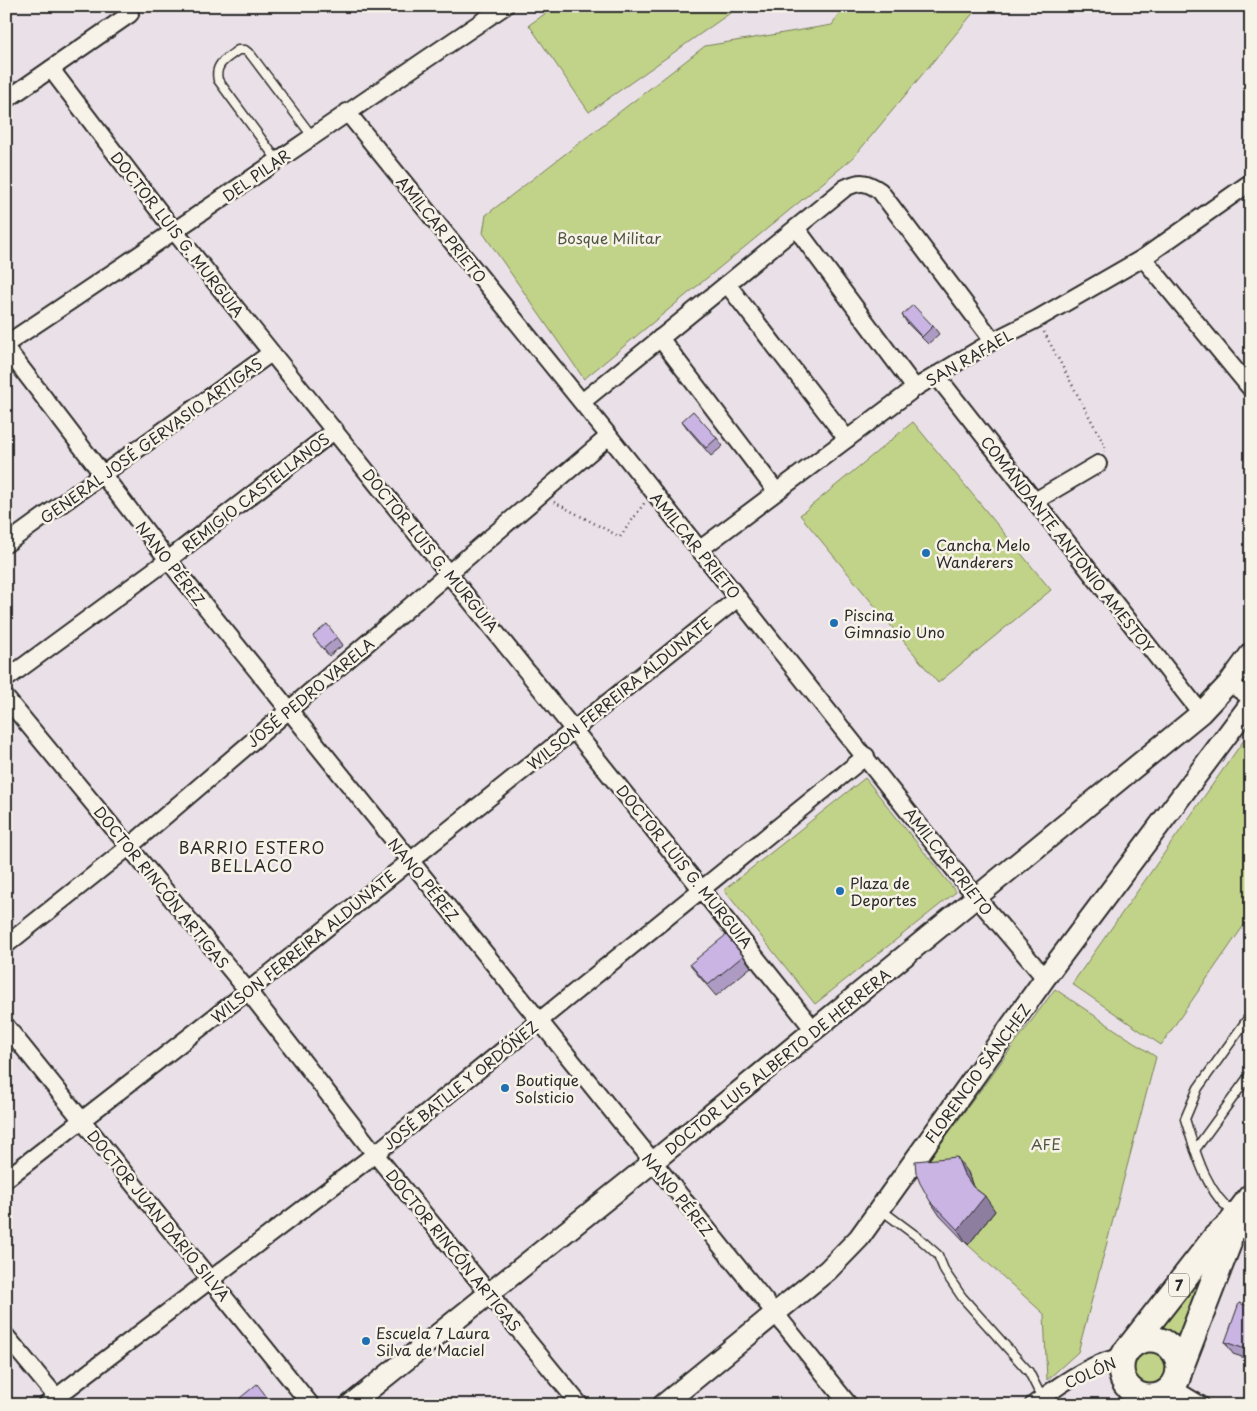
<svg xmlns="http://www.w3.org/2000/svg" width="1257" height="1411" font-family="'Playpen Sans',sans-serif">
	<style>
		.green { fill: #c1d388; stroke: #767f5a }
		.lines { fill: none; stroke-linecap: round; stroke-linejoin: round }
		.service-casing { stroke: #2b2b2b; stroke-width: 11 }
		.minor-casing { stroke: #2b2b2b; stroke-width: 20 }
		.tertiary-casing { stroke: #2b2b2b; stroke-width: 24 }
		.primary-casing { stroke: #2b2b2b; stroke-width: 29 }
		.path { stroke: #2b2b2b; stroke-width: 2.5; stroke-dasharray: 1 4; stroke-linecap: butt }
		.service { stroke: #f7f3e8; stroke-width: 8 }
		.minor { stroke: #f7f3e8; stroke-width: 16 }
		.tertiary { stroke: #f7f3e8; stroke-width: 20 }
		.primary { stroke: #f7f3e8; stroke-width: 25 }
		.wall { fill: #ae9bc4; stroke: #2b2b2b }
		.shaded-wall { fill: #8d7ea0; stroke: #2b2b2b }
		.building { fill: #cab4e4; stroke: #2b2b2b }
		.poi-dot { fill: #1f6fb2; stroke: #f7f3e8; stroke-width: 2 }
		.labels { text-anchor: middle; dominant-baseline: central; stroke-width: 5; stroke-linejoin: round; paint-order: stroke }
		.shield { fill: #f7f3e8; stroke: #686764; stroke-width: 1 }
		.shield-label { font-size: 14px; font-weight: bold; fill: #2b2b2b }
		.street-label { font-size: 15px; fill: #2b2b2b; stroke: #f7f3e8 }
		.park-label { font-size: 15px; fill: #505542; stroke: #f7f3e8 }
		.poi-label { font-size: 15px; fill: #2b2b2b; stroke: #f7f3e8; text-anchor: start }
		.neighbourhood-label { font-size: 16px; letter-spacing: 1px; fill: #2b2b2b; stroke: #f7f3e8 }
	</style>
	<rect width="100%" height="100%" fill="#eae0e7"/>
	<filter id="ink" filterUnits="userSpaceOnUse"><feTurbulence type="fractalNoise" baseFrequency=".02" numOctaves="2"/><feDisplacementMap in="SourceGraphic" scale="10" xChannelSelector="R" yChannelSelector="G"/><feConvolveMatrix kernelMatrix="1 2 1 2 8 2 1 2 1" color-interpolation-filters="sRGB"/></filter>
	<g filter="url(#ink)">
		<g class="green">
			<polygon points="556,6 730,6 733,11 589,112 529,25"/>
			<polygon points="845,6 979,6 853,158 584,379 483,233 486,215 705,46 832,25"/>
			<polygon points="913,422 1051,590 938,683 800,515"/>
			<polygon points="1251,730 1251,915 1161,1045 1072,984"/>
			<polygon points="865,778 956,892 815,1004 724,890"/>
			<polygon points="1055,989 1156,1057 1078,1352 1047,1380 1044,1314 968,1245 995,1211 922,1169"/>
			<polygon points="1221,1242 1177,1347 1163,1336 1149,1335"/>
			<circle cx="1150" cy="1369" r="22"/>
		</g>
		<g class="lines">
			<g class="service-casing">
				<g id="service">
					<path d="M277,160L218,80C214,64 226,59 238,50H245L251,55L312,136"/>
					<polyline points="1195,1150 1251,1073"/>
					<polyline points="880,1209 919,1238 938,1255 945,1272 962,1297 1029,1372 1042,1398"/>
					<path d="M1234,1213C1206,1193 1195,1150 1185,1119L1198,1088L1251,1014"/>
				</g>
			</g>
			<g class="minor-casing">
				<g id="minor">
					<polyline points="51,69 175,232 814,1030"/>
					<polyline points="6,100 130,14"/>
					<polyline points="347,112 609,436 977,898 1045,978"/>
					<polyline points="796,228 915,388"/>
					<polyline points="1143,258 1251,389"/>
					<polyline points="727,284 847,439"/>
					<polyline points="660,338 776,491"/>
					<path d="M6,344C174,233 338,118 505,6"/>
					<polyline points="6,348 168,560 849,1405"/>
					<polyline points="936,375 1201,713"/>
					<path d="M582,402L845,188C860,181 866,181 880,191L993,341"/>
					<polyline points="1035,501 1098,464"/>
					<polyline points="6,544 271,353"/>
					<polyline points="699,550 915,388 993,341 1037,319 1143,258 1251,182"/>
					<polyline points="6,679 168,560 335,430"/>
					<polyline points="1229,683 1251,698"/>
					<polyline points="6,698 248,991 375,1154 580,1405"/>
					<polyline points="6,945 130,846 609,436"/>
					<polyline points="6,1026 311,1405"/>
					<polyline points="6,1179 248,991 738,598"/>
					<polyline points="1230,1225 1251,1233"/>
					<polyline points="6,1336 63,1405"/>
					<polyline points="1171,1387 1201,1405"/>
					<polyline points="46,1405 375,1154 866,756"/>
					<path d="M1033,1405C1056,1387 1094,1360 1123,1357"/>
				</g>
			</g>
			<g class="tertiary-casing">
				<g id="tertiary">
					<polyline points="350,1405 653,1162 1201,713 1229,683 1251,653"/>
					<polyline points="663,1405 828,1270 859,1238 1045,978 1251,703"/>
				</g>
			</g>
			<g class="primary-casing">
				<g id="primary">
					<circle cx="1150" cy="1368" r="29"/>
					<polyline points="1130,1347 1216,1237 1230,1225 1251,1197"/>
					<polyline points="1179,1371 1228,1244 1230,1225"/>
				</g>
			</g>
			<g class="path">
				<polyline points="1044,332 1106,448 1104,451"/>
				<polyline points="554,502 620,537 645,502"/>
			</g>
			<use href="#service" class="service"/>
			<use href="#minor" class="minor"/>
			<use href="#tertiary" class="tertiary"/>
			<use href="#primary" class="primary"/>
		</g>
		<g class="wall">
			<polygon points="902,315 933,326 939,334 928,344 907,323"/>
			<polygon points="682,421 717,438 723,446 711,456 687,428"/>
			<polygon points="313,636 337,637 343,645 329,656"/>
			<polygon points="743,956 751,967 716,996 698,975 690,964"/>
			<polygon points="968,1172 973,1187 995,1211 968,1245 940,1216 930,1201"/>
			<polygon points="1251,1307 1251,1360 1233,1354 1225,1342"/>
		</g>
		<polygon class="shaded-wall" points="957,1157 968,1172 973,1187 985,1196 995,1211 968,1245 958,1230 963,1172"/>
		<g class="building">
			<polygon points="913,305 933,326 922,337 902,315"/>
			<polygon points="693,411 717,438 706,448 682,421"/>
			<polygon points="327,624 337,637 323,649 313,636"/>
			<polygon points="726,935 743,956 708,985 690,964"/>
			<polygon points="957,1157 963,1172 973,1187 985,1196 958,1230 930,1201 920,1183 916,1173 915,1161"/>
			<polygon points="1239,1303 1251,1307 1251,1351 1225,1342"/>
			<polygon points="257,1384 273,1405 245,1405 240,1398"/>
		</g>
	</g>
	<g class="poi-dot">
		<circle cx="926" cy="553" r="5"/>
		<circle cx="834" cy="623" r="5"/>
		<circle cx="840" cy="891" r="5"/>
		<circle cx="505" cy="1088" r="5"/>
		<circle cx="366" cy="1341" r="5"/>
	</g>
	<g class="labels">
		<rect class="shield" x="1169" y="1273.5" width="20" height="23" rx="4"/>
		<g class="shield-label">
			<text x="1179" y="1285">7</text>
		</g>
		<g class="street-label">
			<text transform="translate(256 175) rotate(-35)">DEL PILAR</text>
			<text transform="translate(442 229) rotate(51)">AMILCAR PRIETO</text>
			<text transform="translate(178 234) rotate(52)">DOCTOR LUIS G. MURGUIA</text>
			<text transform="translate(969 357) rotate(-30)">SAN RAFAEL</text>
			<text transform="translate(151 440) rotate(-36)">GENERAL JOSÉ GERVASIO ARTIGAS</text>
			<text transform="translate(255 492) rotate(-38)">REMIGIO CASTELLANOS</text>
			<text transform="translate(1068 544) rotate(52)">COMANDANTE ANTONIO AMESTOY</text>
			<text transform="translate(696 545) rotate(51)">AMILCAR PRIETO</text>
			<text transform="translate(431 550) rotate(51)">DOCTOR LUIS G. MURGUIA</text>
			<text transform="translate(171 563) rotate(52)">NANO PÉREZ</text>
			<text transform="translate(310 692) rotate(-40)">JOSÉ PEDRO VARELA</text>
			<text transform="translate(619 693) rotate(-39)">WILSON FERREIRA ALDUNATE</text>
			<text transform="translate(949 861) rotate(52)">AMILCAR PRIETO</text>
			<text transform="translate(685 866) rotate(51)">DOCTOR LUIS G. MURGUIA</text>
			<text transform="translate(424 879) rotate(51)">NANO PÉREZ</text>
			<text transform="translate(162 887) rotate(51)">DOCTOR RINCÓN ARTIGAS</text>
			<text transform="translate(303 946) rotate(-39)">WILSON FERREIRA ALDUNATE</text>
			<text transform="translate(777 1061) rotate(-39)">DOCTOR LUIS ALBERTO DE HERRERA</text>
			<text transform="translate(977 1073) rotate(-54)">FLORENCIO SÁNCHEZ</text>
			<text transform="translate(460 1085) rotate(-39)">JOSÉ BATLLE Y ORDÓÑEZ</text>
			<text transform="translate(678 1194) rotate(51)">NANO PÉREZ</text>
			<text transform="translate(159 1215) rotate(51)">DOCTOR JUAN DARIO SILVA</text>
			<text transform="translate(454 1250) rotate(51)">DOCTOR RINCÓN ARTIGAS</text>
			<text transform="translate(1090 1372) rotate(-24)">COLÓN</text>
		</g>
		<g class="park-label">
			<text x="609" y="237">Bosque Militar</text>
			<text x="1046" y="1143">AFE</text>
		</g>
		<g class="poi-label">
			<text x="936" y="544">Cancha Melo<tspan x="936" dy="17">Wanderers</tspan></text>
			<text x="844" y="614">Piscina<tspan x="844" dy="17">Gimnasio Uno</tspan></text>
			<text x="850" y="882">Plaza de<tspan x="850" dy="17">Deportes</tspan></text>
			<text x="515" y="1079">Boutique<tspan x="515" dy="17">Solsticio</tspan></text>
			<text x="376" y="1332">Escuela 7 Laura<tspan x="376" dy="17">Silva de Maciel</tspan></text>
		</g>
		<g class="neighbourhood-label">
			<text x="252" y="847">BARRIO ESTERO<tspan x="252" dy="18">BELLACO</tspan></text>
		</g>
	</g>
	<rect width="1257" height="1411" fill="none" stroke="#f7f3e8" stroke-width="25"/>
	<rect x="12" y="12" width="1232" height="1386" fill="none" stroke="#2b2b2b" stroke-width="2" filter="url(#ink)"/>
</svg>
